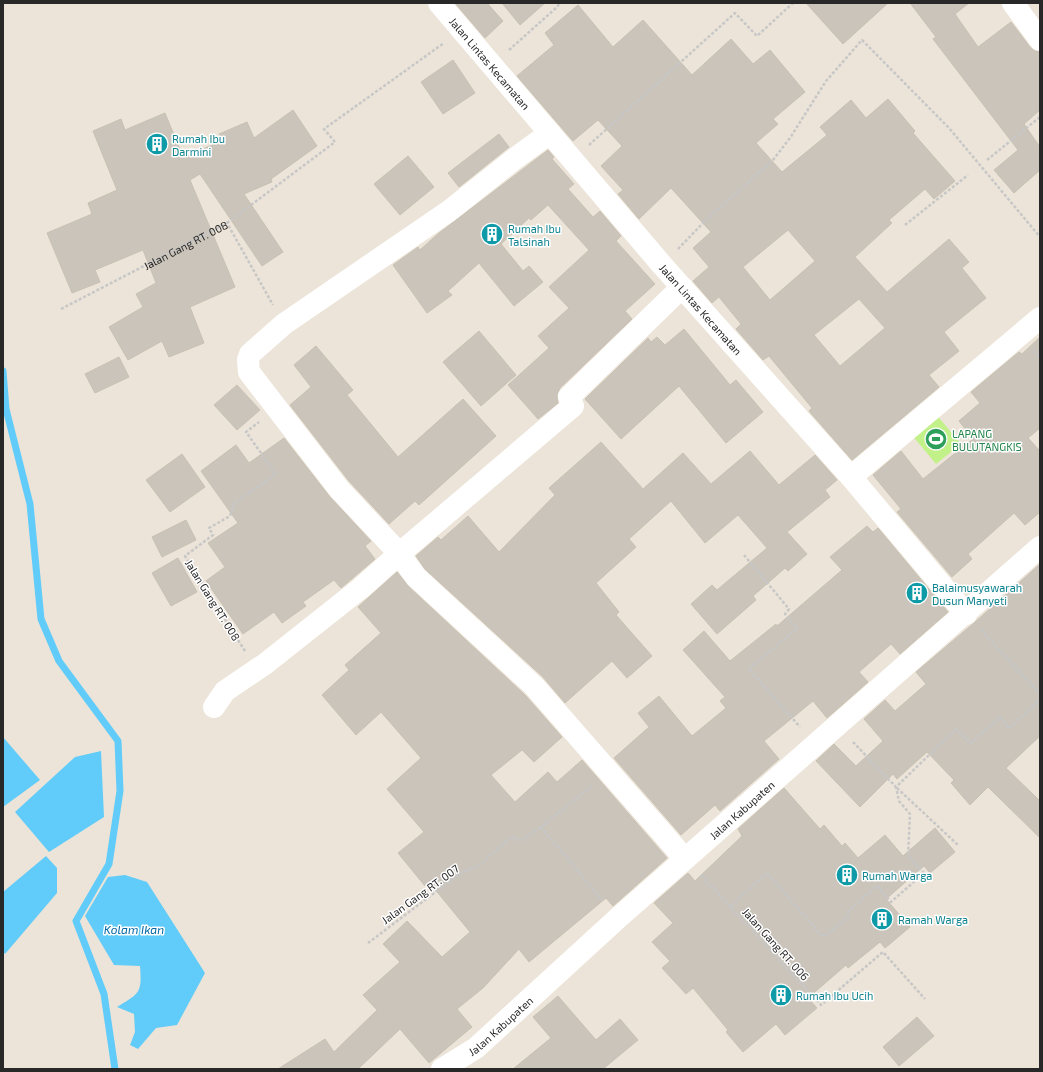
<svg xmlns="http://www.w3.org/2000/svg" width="1043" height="1072" font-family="'Exo 2',sans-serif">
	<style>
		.pitch { fill: #c2f18a }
		.water { fill: #61ccf9 }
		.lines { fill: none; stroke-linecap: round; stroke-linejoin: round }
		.stream { stroke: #61ccf9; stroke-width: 7 }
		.building { fill: #cac4bb; stroke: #c8c1b2; fill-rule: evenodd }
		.path { stroke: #c7c7c7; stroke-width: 2.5; stroke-dasharray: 3 2; stroke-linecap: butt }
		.street { stroke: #fff; stroke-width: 22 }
		.labels { text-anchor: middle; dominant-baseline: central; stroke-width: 3; stroke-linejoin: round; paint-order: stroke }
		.street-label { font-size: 11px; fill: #282828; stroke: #fff }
		.culture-label { font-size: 11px; fill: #0d838f; stroke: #fff; text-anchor: start }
		.leisure-label { font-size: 11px; fill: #27864d; stroke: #fff; text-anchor: start }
		.water-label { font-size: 12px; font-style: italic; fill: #0166a3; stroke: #fff }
	</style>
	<rect width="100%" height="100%" fill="#ece4d8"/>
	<polygon class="pitch" points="935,413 961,444 936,464 911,434"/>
	<g class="water">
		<polygon points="3,737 40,780 3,807"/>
		<polygon points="101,751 104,817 49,852 15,812 75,757"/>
		<polygon points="46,856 57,868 57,893 5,954 3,951 3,892"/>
		<path d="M125,875L147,882L205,973L177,1025L156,1028L138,1049L130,1045L135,1032L134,1014L117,1007C140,993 142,993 140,966L114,965L85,916L108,877Z"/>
	</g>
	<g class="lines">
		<polyline class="stream" points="3,371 6,409 30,504 41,619 59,661 118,741 120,791 109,864 76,921 104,994 115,1069"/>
	</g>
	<g class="building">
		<polygon points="455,3 487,3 503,21 485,38"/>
		<polygon points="502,3 545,3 520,25"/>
		<polygon points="806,3 888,3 843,44"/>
		<polygon points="910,3 969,3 955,14 978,47 1011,22 1030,47 1035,51 1040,52 1040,110 1024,124 1040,147 1040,170 1014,193 994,170 1018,150 933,39 936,37"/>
		<path d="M578,5L613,47L643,20L692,75L731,39L753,64L770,50L805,92L773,119L778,124L756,143L782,172L827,135L820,127L851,100L866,118L888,99L915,131L913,133L955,181L934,199L925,189L889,220L892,223L855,257L887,292L949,239L969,262L962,268L986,298L944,332L959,351L929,375L939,387L852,460L809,411L812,408L769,356L763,360L736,329L741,324L719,297L712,303L693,281L709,267L693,248L711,232L671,188L639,219L618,194L623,190L601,166L622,146L598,120L573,141L517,76L554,45L545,33ZM788,230L815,261L770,300L743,267ZM859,299L885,328L840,366L814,335Z"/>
		<polygon points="453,60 475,93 443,114 421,82"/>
		<polygon points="293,110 317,146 271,179 272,182 244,194 283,252 262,266 200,174 190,180 235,287 190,307 204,343 169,357 162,341 128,360 109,327 143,307 136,294 156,283 143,250 95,270 100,282 72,293 47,233 92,214 88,203 117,190 93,131 121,119 125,130 165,113 183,157 222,141 219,134 247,122 254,138"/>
		<polygon points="499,134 509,147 459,187 448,173"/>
		<polygon points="548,150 554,157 552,159 574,184 568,189 593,217 600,211 621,236 616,241 655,284 625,311 632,319 560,388 557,395 558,403 538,419 508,385 549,348 538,336 569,308 549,287 589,250 548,205 531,220 529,218 501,244 523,271 529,266 543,282 514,306 479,263 448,291 452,295 427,313 393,265 418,247 420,250 439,233"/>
		<polygon points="408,156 434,187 400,215 374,184"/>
		<polygon points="684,329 730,385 736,380 763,412 726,443 679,386 621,439 585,399 648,338 651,342 657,337 665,345"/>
		<polygon points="479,331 516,375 481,406 443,362"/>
		<polygon points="1040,337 1040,428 1028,438 1040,451 1040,512 1025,525 1014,513 968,554 972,559 952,577 897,512 901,509 873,475 901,451 923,479 973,439 959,421 980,403 971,392 1019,352 1022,354"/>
		<polygon points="316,346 353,390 347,395 398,457 463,399 496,436 419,505 415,501 389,524 349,481 290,405 311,387 294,365"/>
		<polygon points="119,357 129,377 95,393 85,374"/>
		<polygon points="237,385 260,410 237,430 214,405"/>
		<polygon points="284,438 330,497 371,541 365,546 375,559 341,588 334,580 303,602 306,606 282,623 274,612 243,634 206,581 225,567 208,543 238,523 201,471 236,445 249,463"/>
		<polygon points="601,442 643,489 683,453 711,484 750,451 779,485 815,455 837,480 825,490 830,497 787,532 807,554 788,571 785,568 753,596 756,600 717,634 691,604 712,585 717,590 767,548 738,515 705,543 671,501 629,539 636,547 596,583 619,612 616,615 652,656 627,678 612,661 565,703 543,677 425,569 416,556 438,537 441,540 468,516 499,552 555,495 549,488"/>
		<polygon points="182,454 205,487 170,512 146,480"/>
		<polygon points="186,520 196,540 162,557 152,537"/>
		<polygon points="867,526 873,532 878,528 948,612 900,654 891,644 859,672 868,682 827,718 813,701 764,741 779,759 720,811 715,805 681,835 614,758 649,727 638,713 659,696 692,736 726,708 720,701 725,697 683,650 704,631 730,661 776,624 777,626 842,570 830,557"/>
		<polygon points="178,558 197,592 171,606 152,573"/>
		<polygon points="1040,564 1040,736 1006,768 1040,801 1040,838 988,787 970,805 951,783 954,780 927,752 897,779 893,774 860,807 816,761 834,744 856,766 883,741 864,719 885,700 895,711 926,684 916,672 974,623"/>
		<polygon points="397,572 408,586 525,695 562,737 534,762 522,750 491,775 515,802 548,772 557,782 582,760 667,858 613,906 606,898 529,962 519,949 483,988 457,1009 472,1027 429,1063 400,1029 358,1069 278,1069 325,1039 334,1052 377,1010 363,995 400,962 383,944 407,921 442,957 470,932 429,882 425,886 398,853 424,832 387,789 421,758 381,712 356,735 322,695 349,670 345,665 381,633 358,607"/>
		<polygon points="784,788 820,829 824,825 842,846 845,843 858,858 885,835 903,856 935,828 955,852 930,873 924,866 886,899 910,927 885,948 880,942 848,968 846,965 808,998 817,1008 785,1035 776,1024 743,1052 726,1032 728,1030 693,988 686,994 662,968 670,961 652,942 673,923 654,903 688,873 695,881 742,836 738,829"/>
		<polygon points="558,996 596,1040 620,1019 638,1040 603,1069 513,1069 551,1038 533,1017"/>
		<polygon points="917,1017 934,1036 899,1066 883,1047"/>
	</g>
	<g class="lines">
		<g class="path">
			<polyline points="509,50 556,8 560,3"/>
			<polyline points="589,145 735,13 757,36 793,3"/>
			<polyline points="987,160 1040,117"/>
			<polyline points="227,223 335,142 324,129 444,43"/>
			<polyline points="905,225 968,175"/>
			<polyline points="678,249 705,221 773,160 790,138 826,81 862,40 949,128 1040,237"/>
			<path id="s1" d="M61,309L227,223L273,305"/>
			<polyline points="1034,351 1040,358"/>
			<polyline points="744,555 789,609 785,614 797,628 749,669 800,727"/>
			<polyline points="981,630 1040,694"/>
			<polyline points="245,651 185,556 213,535 209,528 230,516 234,503 276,474 246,432 259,422"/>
			<polyline points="853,742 896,787 956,729 971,743 1000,717 1009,728 1040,700"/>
			<polyline points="592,786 541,827 603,901"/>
			<polyline points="897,788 959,846"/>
			<polyline points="701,875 821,1005 883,952 925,999"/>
			<polyline points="731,906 767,873 823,937 848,917 848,911 877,886 891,902 924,873 908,856 910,814 899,801 896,787"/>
			<polyline points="368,943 462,872 479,866 511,837 521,841 541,827"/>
		</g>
		<g class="street">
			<path id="s2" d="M439,3L662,265L851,477L966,614"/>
			<polyline points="1013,3 1040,40"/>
			<polyline points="550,133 517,157 449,211 284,324 250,354 248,360 249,372 339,489 397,551 416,577 534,686 685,859"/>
			<polyline points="851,477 1040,318"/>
			<polyline points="214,707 225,691 265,664 361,588 399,554 573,406 569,397 682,287"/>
			<path id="s3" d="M442,1069L476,1048L618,918L1040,547"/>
		</g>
	</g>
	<defs>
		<g id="building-disc" transform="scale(1.15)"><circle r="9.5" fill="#0f9aa8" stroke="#fff"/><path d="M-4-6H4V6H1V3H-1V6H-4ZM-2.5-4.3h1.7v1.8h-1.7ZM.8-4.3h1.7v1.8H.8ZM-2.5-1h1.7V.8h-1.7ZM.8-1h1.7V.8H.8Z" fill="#fff"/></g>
		<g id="stadium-disc" transform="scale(1.15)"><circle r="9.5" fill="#2e9e5b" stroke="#fff"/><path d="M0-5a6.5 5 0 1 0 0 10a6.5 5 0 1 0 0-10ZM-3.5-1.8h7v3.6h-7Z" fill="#fff"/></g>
	</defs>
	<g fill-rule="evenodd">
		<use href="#building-disc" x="157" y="144"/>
		<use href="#building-disc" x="492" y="234"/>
		<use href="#stadium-disc" x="936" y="439"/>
		<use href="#building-disc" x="917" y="593"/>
		<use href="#building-disc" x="847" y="875"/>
		<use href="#building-disc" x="882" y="919"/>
		<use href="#building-disc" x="781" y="995"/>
	</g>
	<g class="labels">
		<g class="street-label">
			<text stroke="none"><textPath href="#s2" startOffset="79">Jalan Lintas Kecamatan</textPath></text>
			<text stroke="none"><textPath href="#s1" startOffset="140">Jalan Gang RT. 008</textPath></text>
			<text stroke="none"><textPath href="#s2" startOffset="403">Jalan Lintas Kecamatan</textPath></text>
			<text transform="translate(213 600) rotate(58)">Jalan Gang RT. 008</text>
			<text stroke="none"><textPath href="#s3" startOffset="397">Jalan Kabupaten</textPath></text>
			<text transform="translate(420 894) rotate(-36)">Jalan Gang RT. 007</text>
			<text transform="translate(776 944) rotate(48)">Jalan Gang RT. 006</text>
			<text stroke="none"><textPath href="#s3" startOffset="73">Jalan Kabupaten</textPath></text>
		</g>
		<g class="culture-label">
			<text x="172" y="138">Rumah Ibu<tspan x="172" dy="13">Darmini</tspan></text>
			<text x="508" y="228">Rumah Ibu<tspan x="508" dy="13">Talsinah</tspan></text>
			<text x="932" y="587">Balaimusyawarah<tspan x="932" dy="13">Dusun Manyeti</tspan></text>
			<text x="862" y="875">Rumah Warga</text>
			<text x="898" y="919">Ramah Warga</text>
			<text x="796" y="995">Rumah Ibu Ucih</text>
		</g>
		<g class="leisure-label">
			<text x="952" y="433">LAPANG<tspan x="952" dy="13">BULUTANGKIS</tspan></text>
		</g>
		<g class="water-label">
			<text x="134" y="929">Kolam Ikan</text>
		</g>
	</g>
	<rect width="1043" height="1072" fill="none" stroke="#282828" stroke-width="8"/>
</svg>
